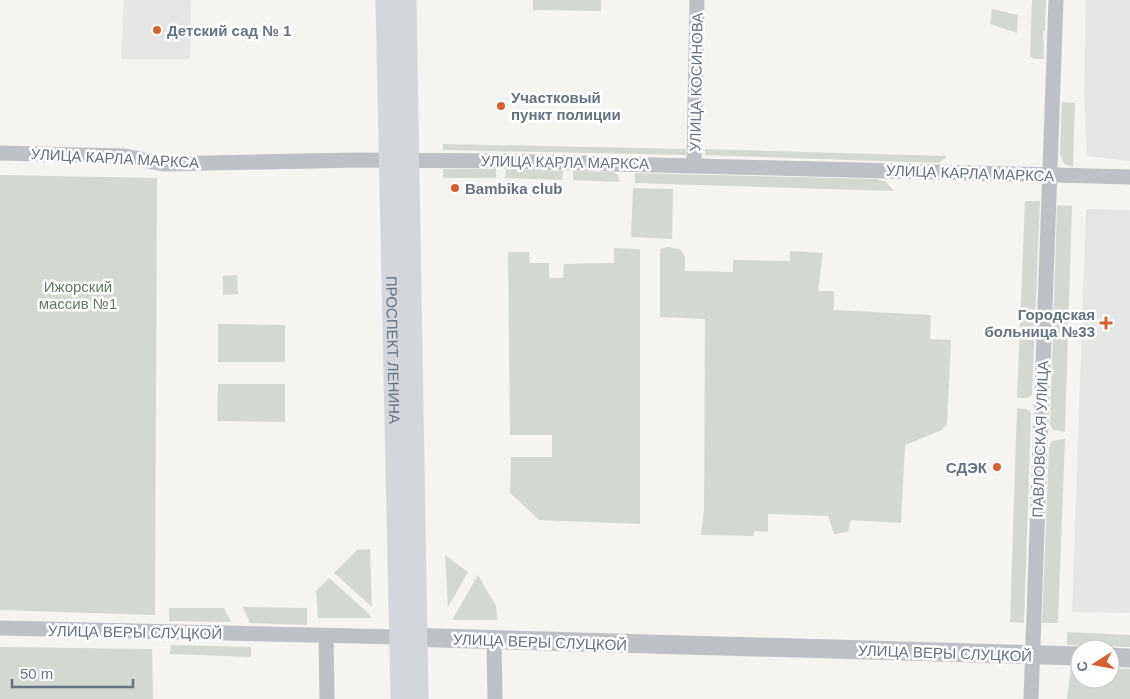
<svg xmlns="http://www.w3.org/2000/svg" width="1130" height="699" font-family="Helvetica,sans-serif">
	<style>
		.built { fill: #e4e6e4 }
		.green { fill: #d3d9d0 }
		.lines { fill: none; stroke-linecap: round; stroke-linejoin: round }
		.minor { stroke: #bdc0c4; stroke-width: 15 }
		.tertiary { stroke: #bdc0c4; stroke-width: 19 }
		.secondary { stroke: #d3d7db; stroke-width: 21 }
		.poi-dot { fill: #d6602f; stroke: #fff; stroke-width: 2 }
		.labels { text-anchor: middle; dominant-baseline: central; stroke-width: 5; stroke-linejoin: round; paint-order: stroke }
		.poi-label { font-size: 15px; font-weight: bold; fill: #65727f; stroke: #fff; text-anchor: start }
		.street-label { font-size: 15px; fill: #65727f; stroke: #fff }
		.park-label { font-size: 15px; fill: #667763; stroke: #fff }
	</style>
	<rect width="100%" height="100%" fill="#f4f4f0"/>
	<g class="built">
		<polygon points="124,0 191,0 190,59 121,59"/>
		<polygon points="1086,0 1130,0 1130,161 1087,156 1084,91"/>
		<polygon points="1086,209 1130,210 1130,613 1072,612"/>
	</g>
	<g class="green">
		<polygon points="533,0 601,0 601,11 533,10"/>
		<polygon points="1032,0 1046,0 1045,31 1043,31 1044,59 1034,59 1030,56"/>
		<polygon points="992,9 1018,15 1017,33 990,24"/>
		<polygon points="1062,102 1075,103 1073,167 1064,164 1060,154"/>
		<polygon points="443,144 686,149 686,155 443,150"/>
		<polygon points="705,149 946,156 947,156 939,163 705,155"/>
		<rect x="443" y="169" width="53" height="9"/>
		<polygon points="506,169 563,171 562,180 505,178"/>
		<polygon points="573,171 613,172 618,175 619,182 573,180"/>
		<polygon points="635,173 876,179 886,182 894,191 635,183"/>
		<polygon points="0,175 157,178 155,615 0,610"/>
		<polygon points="633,188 673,189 672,239 631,237"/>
		<polygon points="1025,201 1040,201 1032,395 1028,398 1017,398"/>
		<polygon points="1057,205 1072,206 1065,432 1053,430 1050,425"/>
		<polygon points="668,247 680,249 685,256 685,271 733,272 733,260 790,261 790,251 823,253 818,291 834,291 834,310 931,315 930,339 951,340 947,423 942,430 905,445 901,523 851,520 848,532 834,534 828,516 768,514 768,532 755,531 753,536 701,535 704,510 705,319 660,317 660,249"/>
		<polygon points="614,248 640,249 640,524 539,520 510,493 511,457 552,457 552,435 510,435 508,252 529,252 530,263 549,263 549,278 563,278 564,264 614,263"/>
		<polygon points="237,275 238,294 223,295 223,276"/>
		<polygon points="218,324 285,325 285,362 218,362"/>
		<polygon points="218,384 285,384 285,422 217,421"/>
		<polygon points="1017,408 1026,409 1031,413 1024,623 1010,622"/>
		<polygon points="1065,439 1058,623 1042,623 1049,447 1052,441"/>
		<polygon points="370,549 372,607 334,573 357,550"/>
		<polygon points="445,555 468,572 448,607"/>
		<polygon points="478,575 496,606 497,620 452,620"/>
		<polygon points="329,578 369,614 371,618 318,618 316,591"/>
		<polygon points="243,607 307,608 307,625 250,623"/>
		<polygon points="169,608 224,608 231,622 169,621"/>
		<polygon points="1067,632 1130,635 1130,647 1067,645"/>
		<polygon points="171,645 251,647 251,657 170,654"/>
		<polygon points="0,647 152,649 153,699 0,699"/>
		<polygon points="1071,667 1080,667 1080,679 1110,679 1110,668 1130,669 1130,699 1067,699"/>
	</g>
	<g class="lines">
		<g class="minor">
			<polyline points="0,153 125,156 163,164 357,160 502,161 1130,177"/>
			<polyline points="694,165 697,0"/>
			<polyline points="0,628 400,637"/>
			<polyline points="326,636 327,699"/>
			<polyline points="494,640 495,699"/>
			<polyline points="1031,699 1056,0"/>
		</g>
		<g class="tertiary">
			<polyline points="402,637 1080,656"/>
			<polyline points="1110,657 1130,658"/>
		</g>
		<g class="secondary">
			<path id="s1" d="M386,0L401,699"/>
			<polyline points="406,0 418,699"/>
		</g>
	</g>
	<g class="poi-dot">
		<circle cx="157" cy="30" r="5"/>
		<circle cx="501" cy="106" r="5"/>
		<circle cx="455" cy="188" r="5"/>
		<path d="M1103.5 315.5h5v5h5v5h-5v5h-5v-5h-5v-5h5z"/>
		<circle cx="997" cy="467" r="5"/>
	</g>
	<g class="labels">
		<g class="poi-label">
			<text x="167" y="30">Детский сад № 1</text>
			<text x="511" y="97">Участковый<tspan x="511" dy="17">пункт полиции</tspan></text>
			<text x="465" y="188">Bambika club</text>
			<text x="1095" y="314" text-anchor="end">Городская<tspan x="1095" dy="17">больница №33</tspan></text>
			<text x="987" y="467" text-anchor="end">СДЭК</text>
		</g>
		<g class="street-label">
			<text transform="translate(696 82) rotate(-89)">УЛИЦА КОСИНОВА</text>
			<text transform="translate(115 158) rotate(3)">УЛИЦА КАРЛА МАРКСА</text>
			<text transform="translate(565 162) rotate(1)">УЛИЦА КАРЛА МАРКСА</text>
			<text transform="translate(970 173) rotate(2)">УЛИЦА КАРЛА МАРКСА</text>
			<text stroke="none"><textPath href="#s1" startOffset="350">ПРОСПЕКТ ЛЕНИНА</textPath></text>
			<text transform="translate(1040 439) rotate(-88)">ПАВЛОВСКАЯ УЛИЦА</text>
			<text transform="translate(135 632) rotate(1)">УЛИЦА ВЕРЫ СЛУЦКОЙ</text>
			<text transform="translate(540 642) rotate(2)">УЛИЦА ВЕРЫ СЛУЦКОЙ</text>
			<text transform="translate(945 653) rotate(2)">УЛИЦА ВЕРЫ СЛУЦКОЙ</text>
		</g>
		<g class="park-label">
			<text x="78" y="286">Ижорский<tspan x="78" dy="17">массив №1</tspan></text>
		</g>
	</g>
	<g transform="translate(1095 664) rotate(259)"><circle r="24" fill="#ffffff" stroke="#c1c7cc"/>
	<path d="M0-4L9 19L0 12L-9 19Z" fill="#d6602f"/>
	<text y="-8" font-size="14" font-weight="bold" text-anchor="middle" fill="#65727f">С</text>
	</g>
	<path d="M12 679v8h121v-8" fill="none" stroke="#65727f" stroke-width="2.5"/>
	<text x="20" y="679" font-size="15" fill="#65727f" stroke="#ffffff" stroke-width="4" paint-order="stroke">50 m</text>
</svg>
